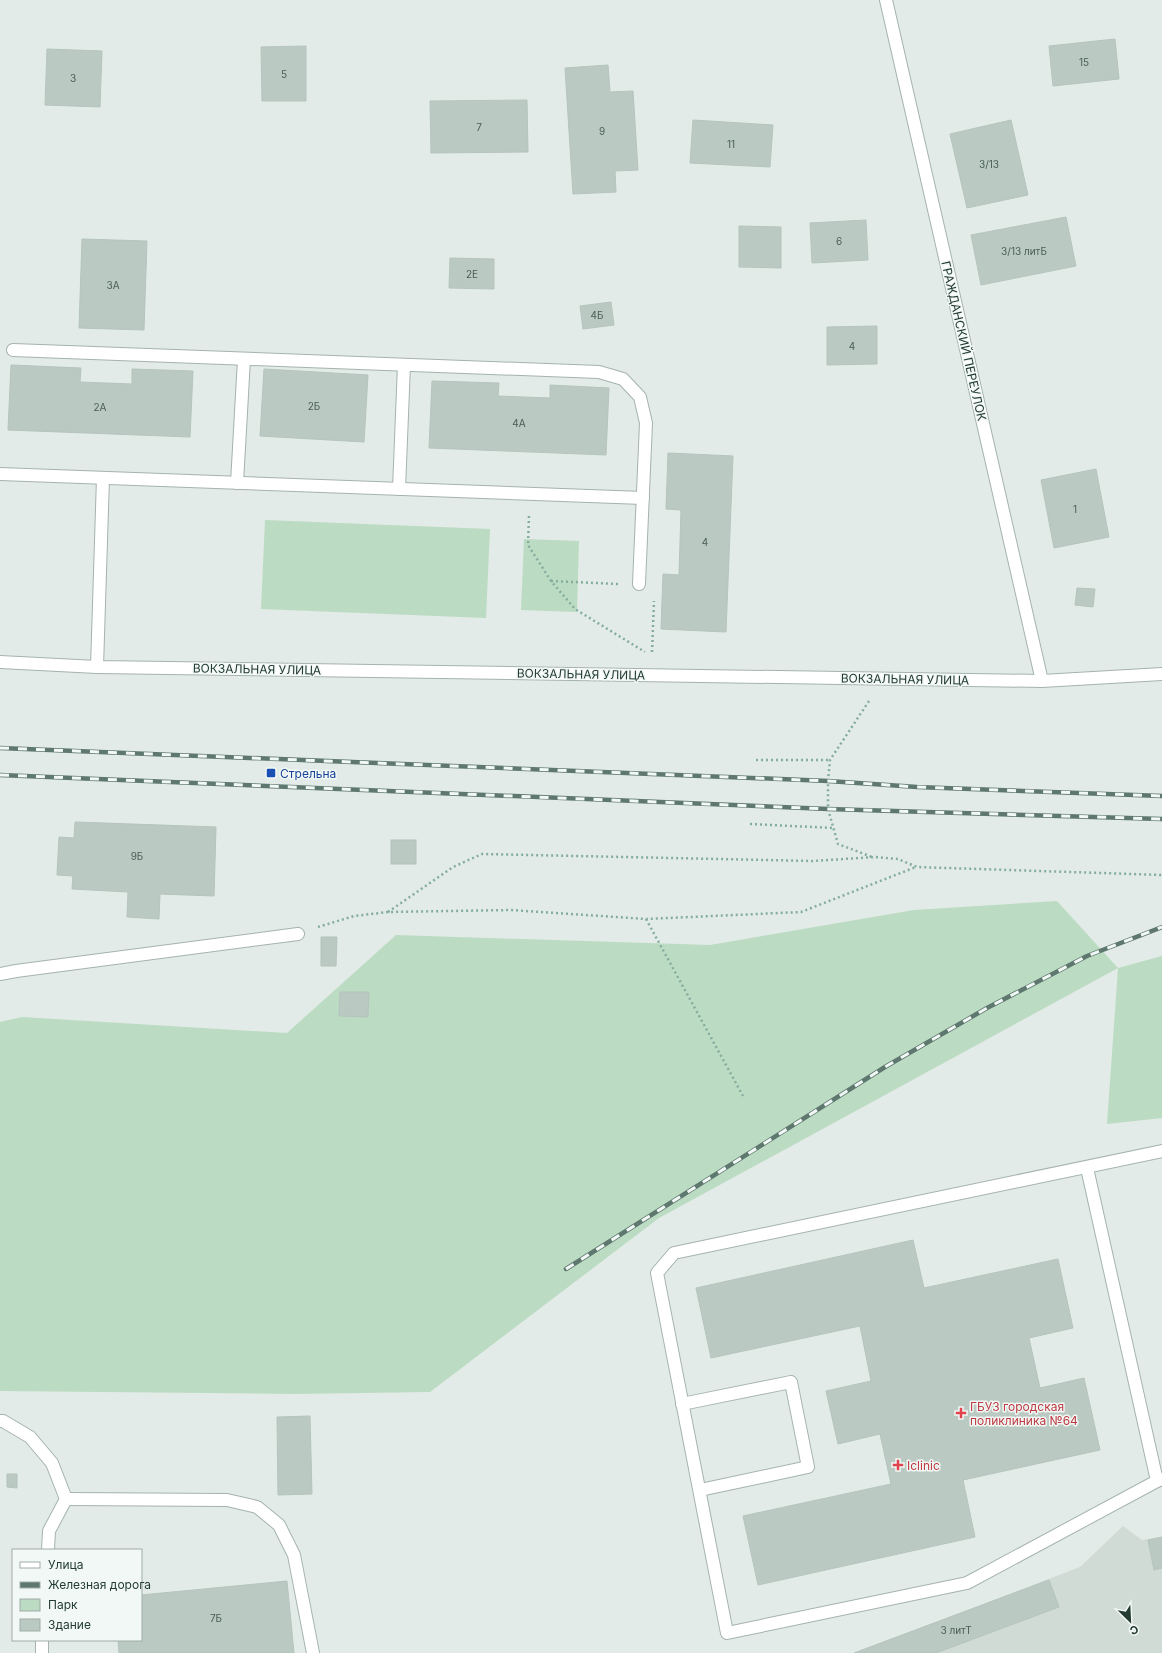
<svg xmlns="http://www.w3.org/2000/svg" width="1162" height="1653" font-family="Inter,sans-serif">
	<style>
		.built { fill: #d0dbd6 }
		.green { fill: #bcdbc3 }
		.building { fill: #bac9c2; stroke: #b5c4bd }
		.lines { fill: none; stroke-linecap: round; stroke-linejoin: round }
		.lane-casing { stroke: #a5b3ad; stroke-width: 14 }
		.street-casing { stroke: #a5b3ad; stroke-width: 14 }
		.path { stroke: #84ad9e; stroke-width: 2.5; stroke-dasharray: 2 3; stroke-linecap: butt }
		.lane { stroke: #fff; stroke-width: 12 }
		.street { stroke: #fff; stroke-width: 12 }
		.rail-casing { stroke: #5e776f; stroke-width: 4.5 }
		.rail { stroke: #f2f8f5; stroke-width: 3; stroke-dasharray: 9; stroke-linecap: butt }
		.transit-dot { fill: #1a4fb4; stroke: #f2f8f5; stroke-width: 1.5 }
		.health-dot { fill: #e0444e; stroke: #f2f8f5; stroke-width: 1.5 }
		.labels { text-anchor: middle; dominant-baseline: central; stroke-width: 3; stroke-linejoin: round; paint-order: stroke }
		.number-label { font-size: 10px; fill: #495e57 }
		.street-label { font-size: 12px; fill: #233b33; stroke: #f2f8f5 }
		.transit-label { font-size: 12px; fill: #164399; stroke: #f2f8f5; text-anchor: start }
		.health-label { font-size: 12px; fill: #be3a42; stroke: #f2f8f5; text-anchor: start }
	</style>
	<rect width="100%" height="100%" fill="#e2ebe7"/>
	<polygon class="built" points="1123,1526 1142,1540 1162,1537 1162,1653 855,1653 1080,1567"/>
	<g class="green">
		<polygon points="265,520 490,529 486,618 261,609"/>
		<polygon points="524,539 579,541 577,612 521,610"/>
		<polygon points="1057,901 1118,968 1162,956 1162,1118 1107,1124 1118,968 659,1218 430,1392 294,1394 0,1391 0,1022 22,1017 287,1033 396,935 710,945 914,910"/>
	</g>
	<g class="building">
		<polygon points="1115,39 1119,79 1053,86 1049,46"/>
		<polygon points="306,46 306,101 262,101 261,47"/>
		<polygon points="47,49 102,51 100,107 45,105"/>
		<polygon points="608,65 610,92 633,91 638,170 615,171 616,192 573,194 565,68"/>
		<polygon points="527,100 528,152 431,153 430,101"/>
		<polygon points="693,120 773,125 770,167 690,163"/>
		<polygon points="1011,120 1028,195 967,208 950,134"/>
		<polygon points="1066,217 1076,266 981,285 971,235"/>
		<polygon points="866,220 868,260 812,263 810,223"/>
		<polygon points="739,226 781,227 781,268 739,267"/>
		<polygon points="82,239 147,241 144,330 79,328"/>
		<polygon points="450,258 494,259 494,289 449,288"/>
		<polygon points="611,302 614,325 583,329 580,306"/>
		<polygon points="877,326 877,364 827,365 827,327"/>
		<polygon points="11,365 81,368 80,382 132,384 132,369 193,371 190,437 8,430"/>
		<polygon points="264,369 368,375 364,442 260,436"/>
		<polygon points="432,381 499,383 498,396 550,398 550,385 609,388 606,455 429,448"/>
		<polygon points="668,453 733,456 726,632 661,629 663,574 679,575 681,510 666,509"/>
		<polygon points="1096,469 1109,537 1054,548 1041,480"/>
		<polygon points="1077,588 1095,589 1093,607 1075,605"/>
		<polygon points="75,822 216,827 214,896 160,894 159,919 127,917 128,892 72,889 73,876 57,875 59,837 74,838"/>
		<rect x="391" y="840" width="25" height="24"/>
		<polygon points="321,937 337,937 336,966 321,966"/>
		<polygon points="340,992 369,992 368,1017 339,1016"/>
		<polygon points="913,1240 924,1288 1058,1259 1073,1328 1029,1338 1040,1388 1084,1378 1100,1450 963,1480 975,1537 758,1585 743,1516 891,1484 880,1434 838,1444 826,1391 871,1381 860,1326 711,1358 696,1288"/>
		<polygon points="310,1416 312,1494 278,1495 277,1417"/>
		<polygon points="7,1474 17,1474 17,1488 7,1487"/>
		<polygon points="1162,1537 1162,1568 1154,1570 1148,1540"/>
		<polygon points="1049,1580 1059,1607 936,1653 854,1653"/>
		<polygon points="287,1581 294,1653 119,1653 118,1640 141,1640 141,1595"/>
	</g>
	<g class="lines">
		<g class="lane-casing">
			<g id="lane">
				<polyline points="13,350 599,372 623,379 640,397 646,423 639,584"/>
				<polyline points="0,474 643,498"/>
				<polyline points="237,483 244,359"/>
				<polyline points="399,489 404,365"/>
				<polyline points="97,667 103,478"/>
				<polyline points="0,974 16,971 298,934"/>
				<polyline points="1162,1151 674,1253 657,1273 727,1633 967,1583 1157,1481 1162,1479"/>
				<polyline points="1087,1168 1157,1481"/>
				<polyline points="682,1404 791,1382 808,1467 700,1490"/>
				<polyline points="0,1421 3,1421 30,1437 52,1463 66,1499 49,1531 48,1550"/>
				<polyline points="66,1499 227,1500 257,1507 279,1525 294,1555 313,1653"/>
				<polyline points="42,1640 42,1653"/>
			</g>
		</g>
		<g class="street-casing">
			<g id="street">
				<polyline points="886,0 1042,681"/>
				<polyline points="0,662 97,667 1042,681 1162,674"/>
			</g>
		</g>
		<g class="path">
			<polyline points="529,516 528,545 551,581 575,609 645,652"/>
			<polyline points="551,581 618,584"/>
			<polyline points="652,652 654,601"/>
			<polyline points="869,701 830,760 828,781 828,809 838,844 872,857"/>
			<polyline points="756,760 830,760"/>
			<polyline points="750,824 834,828"/>
			<polyline points="388,912 453,867 482,854 813,861 875,857 898,859 917,867 1162,875"/>
			<polyline points="646,919 743,1096"/>
			<polyline points="318,927 354,916 388,912 511,910 646,919 801,912 916,867"/>
		</g>
		<use href="#lane" class="lane"/>
		<use href="#street" class="street"/>
		<g class="rail-casing">
			<g id="rail">
				<polyline points="0,748 828,781 917,787 1162,796"/>
				<polyline points="0,775 828,809 1162,819"/>
				<polyline points="566,1269 885,1067 987,1008 1087,956 1162,927"/>
			</g>
		</g>
		<use href="#rail" class="rail"/>
	</g>
	<rect class="transit-dot" x="266" y="768" width="10" height="10" rx="2"/>
	<g class="health-dot">
		<path d="M959 1407h4v4h4v4h-4v4h-4v-4h-4v-4h4z"/>
		<path d="M896 1459h4v4h4v4h-4v4h-4v-4h-4v-4h4z"/>
	</g>
	<g class="labels">
		<g class="number-label">
			<text x="1084" y="62">15</text>
			<text x="284" y="74">5</text>
			<text x="73" y="78">3</text>
			<text x="479" y="127">7</text>
			<text x="602" y="131">9</text>
			<text x="731" y="144">11</text>
			<text x="989" y="164">3/13</text>
			<text x="839" y="241">6</text>
			<text x="1024" y="251">3/13 литБ</text>
			<text x="472" y="274">2Е</text>
			<text x="113" y="285">3А</text>
			<text x="597" y="315">4Б</text>
			<text x="852" y="346">4</text>
			<text x="314" y="406">2Б</text>
			<text x="100" y="407">2А</text>
			<text x="519" y="423">4А</text>
			<text x="1075" y="509">1</text>
			<text x="705" y="542">4</text>
			<text x="137" y="856">9Б</text>
			<text x="216" y="1618">7Б</text>
			<text x="956" y="1630">3 литТ</text>
		</g>
		<g class="street-label">
			<text transform="translate(964 341) rotate(77)">ГРАЖДАНСКИЙ ПЕРЕУЛОК</text>
			<text transform="translate(257 669) rotate(1)">ВОКЗАЛЬНАЯ УЛИЦА</text>
			<text transform="translate(581 674) rotate(1)">ВОКЗАЛЬНАЯ УЛИЦА</text>
			<text transform="translate(905 679) rotate(1)">ВОКЗАЛЬНАЯ УЛИЦА</text>
		</g>
		<g class="transit-label">
			<text x="280" y="773">Стрельна</text>
		</g>
		<g class="health-label">
			<text x="970" y="1406">ГБУЗ городская<tspan x="970" dy="14">поликлиника №64</tspan></text>
			<text x="907" y="1465">Iclinic</text>
		</g>
	</g>
	<rect x="12" y="1549" width="130" height="92" fill="#f2f8f5" stroke="#9faca7"/>
	<rect x="20" y="1562" width="20" height="6" fill="#ffffff" stroke="#9faca7"/>
	<text x="48" y="1569" font-size="12" fill="#233b33">Улица</text>
	<rect x="20" y="1582" width="20" height="6" fill="#5e776f" stroke="#9faca7"/>
	<text x="48" y="1589" font-size="12" fill="#233b33">Железная дорога</text>
	<rect x="20" y="1599" width="20" height="12" fill="#bcdbc3" stroke="#9faca7"/>
	<text x="48" y="1609" font-size="12" fill="#233b33">Парк</text>
	<rect x="20" y="1619" width="20" height="12" fill="#bac9c2" stroke="#9faca7"/>
	<text x="48" y="1629" font-size="12" fill="#233b33">Здание</text>
	<g transform="translate(1130 1621) rotate(156)" stroke="#f2f8f5" stroke-width="3" paint-order="stroke">
	<path d="M0-3L7 15L0 10L-7 15Z" fill="#233b33"/>
	<text y="-6" font-size="11" font-weight="bold" text-anchor="middle" fill="#233b33">С</text>
	</g>
</svg>
